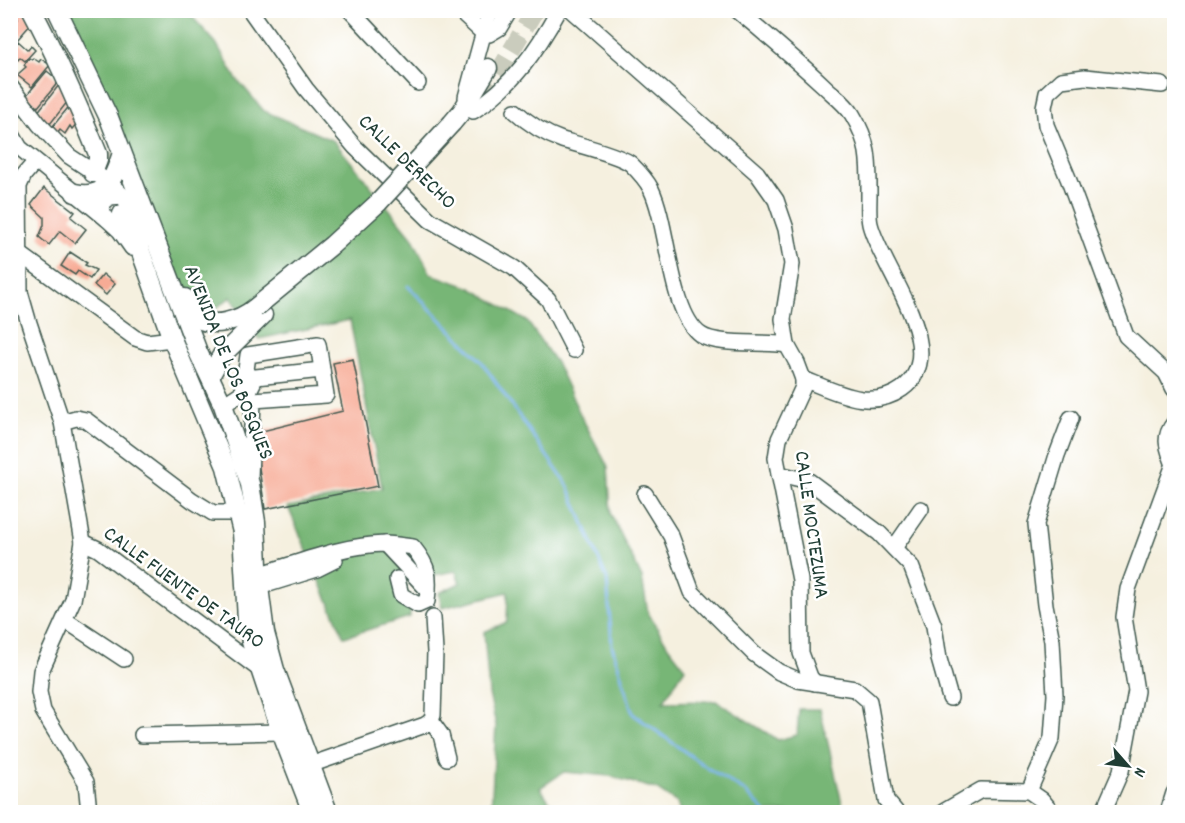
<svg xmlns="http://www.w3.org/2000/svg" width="1185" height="823" font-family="Dekko,sans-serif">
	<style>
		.forest { fill: #77b676; stroke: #4b7a55; stroke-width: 1.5 }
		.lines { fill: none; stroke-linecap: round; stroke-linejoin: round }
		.stream { stroke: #77b2e8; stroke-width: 3 }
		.building { fill: #f7ab95 }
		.major-tunnel { stroke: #caccbd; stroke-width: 18; stroke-dasharray: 18 9; stroke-linecap: butt }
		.minor-casing { stroke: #3f584e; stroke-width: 18 }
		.major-casing { stroke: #3f584e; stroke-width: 21 }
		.minor { stroke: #fff; stroke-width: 15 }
		.major { stroke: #fff; stroke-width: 18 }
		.major-bridge-casing { stroke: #3f584e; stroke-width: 21; stroke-linecap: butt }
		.major-bridge { stroke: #fff; stroke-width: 18 }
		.labels { text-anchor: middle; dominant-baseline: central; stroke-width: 5; stroke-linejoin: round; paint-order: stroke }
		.street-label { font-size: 21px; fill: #1f3d34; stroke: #fff }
	</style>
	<rect width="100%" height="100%" fill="#fff"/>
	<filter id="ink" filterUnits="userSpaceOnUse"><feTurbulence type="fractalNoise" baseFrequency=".0167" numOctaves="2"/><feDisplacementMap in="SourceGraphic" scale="12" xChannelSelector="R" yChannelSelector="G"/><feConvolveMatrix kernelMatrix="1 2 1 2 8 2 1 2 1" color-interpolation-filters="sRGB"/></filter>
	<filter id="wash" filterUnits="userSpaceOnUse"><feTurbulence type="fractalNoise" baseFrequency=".008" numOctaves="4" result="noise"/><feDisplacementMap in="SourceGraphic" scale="24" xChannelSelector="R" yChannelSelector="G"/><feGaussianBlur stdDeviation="1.35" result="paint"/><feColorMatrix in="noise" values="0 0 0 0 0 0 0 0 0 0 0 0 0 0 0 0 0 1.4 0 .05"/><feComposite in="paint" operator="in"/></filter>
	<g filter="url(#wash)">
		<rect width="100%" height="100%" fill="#f5f0df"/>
		<polygon class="forest" points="64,11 187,11 216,43 236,78 264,111 334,141 412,237 431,274 471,288 527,321 557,364 581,416 608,467 611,514 642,578 648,613 668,646 685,668 663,702 716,701 778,740 797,735 799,709 820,709 844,812 680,812 677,803 656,789 610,776 564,772 540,788 557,812 491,812 496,725 489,694 484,632 507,622 508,592 442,608 439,593 460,583 456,571 396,582 410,601 410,617 344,637 288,507 382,488 350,320 259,339 231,297 204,317 185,299"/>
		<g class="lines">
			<polyline class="stream" points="408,286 481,361 568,486 607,579 612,646 633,714 706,767 746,792 765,812"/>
		</g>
		<g id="blocks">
			<g class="building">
				<polygon points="16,10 22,10 32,23 10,48 10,27 18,18 13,14"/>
				<polygon points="18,41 28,50 31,46 35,50 25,61 20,57 18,60 15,58 13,61 10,59 10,51 13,53 15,50 13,47"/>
				<polygon points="29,58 32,60 33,58 39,62 41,59 50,65 32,87 17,75 26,67 24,65"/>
				<polygon points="47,71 59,81 38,107 26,96"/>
				<polygon points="59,85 68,101 50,124 37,113"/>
				<polygon points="72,103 80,120 72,129 70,126 65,134 60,130 57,134 54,130 53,126"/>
				<polygon points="44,188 75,212 71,217 86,229 75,243 60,231 49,245 39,237 44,225 44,217 31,205"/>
				<polygon points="70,252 87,263 85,265 96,270 90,279 78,271 75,275 61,266"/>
				<polygon points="103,274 115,284 106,295 94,285"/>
				<polygon points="353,359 378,486 265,509 254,433 343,411 333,363"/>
			</g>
		</g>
	</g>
	<g filter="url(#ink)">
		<use href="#blocks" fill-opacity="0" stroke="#3f584e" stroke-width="1.5"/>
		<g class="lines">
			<g class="major-tunnel">
				<polyline points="484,97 535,10"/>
				<polyline points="107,152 115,185"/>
			</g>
			<g class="minor-casing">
				<g id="minor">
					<polyline points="250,10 306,89 355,147 430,220 514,268 548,299 574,350"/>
					<polyline points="350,10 418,83"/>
					<polyline points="458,10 483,33 489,34 499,28 510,10"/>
					<polyline points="572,10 757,173 776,200 786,229 792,264 783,319 787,345 797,363 803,379 803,387 779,439 776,458 800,580 801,653 810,677 815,683"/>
					<path d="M737,10C767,35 795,59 823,85C832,94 845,103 852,114C870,143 869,163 869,196C869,205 868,215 870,224C880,267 953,352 902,389C870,412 835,391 803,379"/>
					<polyline points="1162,85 1085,77 1061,80 1047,93 1044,107 1046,125 1068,178 1126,336 1166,373 1174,389"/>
					<polyline points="10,86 39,124 69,156 110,183 123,196 149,239"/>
					<polyline points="466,97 487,20 492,10"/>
					<path d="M473,111C512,87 537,50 559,10"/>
					<path d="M515,111C528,123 545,134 562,140C576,144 622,156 631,164C637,170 647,181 651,189C669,225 669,313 701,335C717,346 765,341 787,345"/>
					<polyline points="10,131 20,148 107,219 120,231 132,248"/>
					<polyline points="35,162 24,175 19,186 20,292 28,320 62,422 83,542 73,600 41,671 39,692 43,711 86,782 89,812"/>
					<polyline points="107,219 102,211 103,203 110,197 123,196"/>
					<polyline points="20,254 135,338 147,342 172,339"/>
					<polyline points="247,395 256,377 322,370"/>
					<polyline points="223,405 243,392 248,355 318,344 326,395 253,400 250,478"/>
					<polyline points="62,422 76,418 86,420 192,500 213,513 237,513"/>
					<path d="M1174,465C1168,448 1162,438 1174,423"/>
					<polyline points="779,474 809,481 879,533 911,566 934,626 939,659 950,698"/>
					<polyline points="645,494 671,536 692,592 754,654 779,672 798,680 855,689 869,701 886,800 896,812"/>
					<polyline points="83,542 98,549 259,669"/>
					<polyline points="385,544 428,590"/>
					<polyline points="894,548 921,509"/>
					<path d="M258,575C299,563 342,545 385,544C394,544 403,546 413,547C429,567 430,576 427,601L418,605L401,595L397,579"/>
					<polyline points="259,587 317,569 335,560"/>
					<polyline points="65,620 124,659"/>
					<polyline points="431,721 441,735 447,758"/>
					<polyline points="142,735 281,732"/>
					<polyline points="310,765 425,725 431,721 433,715 435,652 433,618"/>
					<polyline points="1029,791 1052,738 1055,695 1052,641 1045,605 1036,524 1057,455 1071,418"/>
					<polyline points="943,812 981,790 1029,791 1042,800 1052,812"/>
					<polyline points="1103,812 1121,771 1136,691 1124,617 1128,589 1174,464"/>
					<polyline points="1168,812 1174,793"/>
				</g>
			</g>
			<g class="major-casing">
				<g id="major">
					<path d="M32,10C57,57 78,105 98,154V160L93,173"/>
					<polyline points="57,10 109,118 198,352 223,405 250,484 256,522 259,587 265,633 275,670 328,812"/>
					<polyline points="452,123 462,111 488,68"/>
					<path d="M75,193C107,200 114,178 122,153"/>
					<polyline points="122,214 138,244 172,339 226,467 242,532 247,620 251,642 281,732 312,812"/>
					<path d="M185,298C188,304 190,311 194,315C211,331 240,320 255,308"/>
					<polyline points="210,376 222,355 263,315"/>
				</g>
			</g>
			<use href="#minor" class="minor"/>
			<use href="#major" class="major"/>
			<g class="major-bridge-casing">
				<polyline id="major-bridge" points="255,308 332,245 379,202 452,123"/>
			</g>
			<use href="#major-bridge" class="major-bridge"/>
		</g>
	</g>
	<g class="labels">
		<g class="street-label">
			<text transform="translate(406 163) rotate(44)">CALLE DERECHO</text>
			<text transform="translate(227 363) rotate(68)">AVENIDA DE LOS BOSQUES</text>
			<text transform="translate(810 525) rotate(82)">CALLE MOCTEZUMA</text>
			<text transform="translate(183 589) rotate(36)">CALLE FUENTE DE TAURO</text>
		</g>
	</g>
	<rect width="1185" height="823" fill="none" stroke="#fff" stroke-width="36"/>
	<g transform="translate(1128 766) rotate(118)" stroke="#ffffff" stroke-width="4.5" paint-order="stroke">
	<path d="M0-4.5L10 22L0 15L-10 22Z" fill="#1f3d34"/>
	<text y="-9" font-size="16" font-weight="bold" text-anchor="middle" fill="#1f3d34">N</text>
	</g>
</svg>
